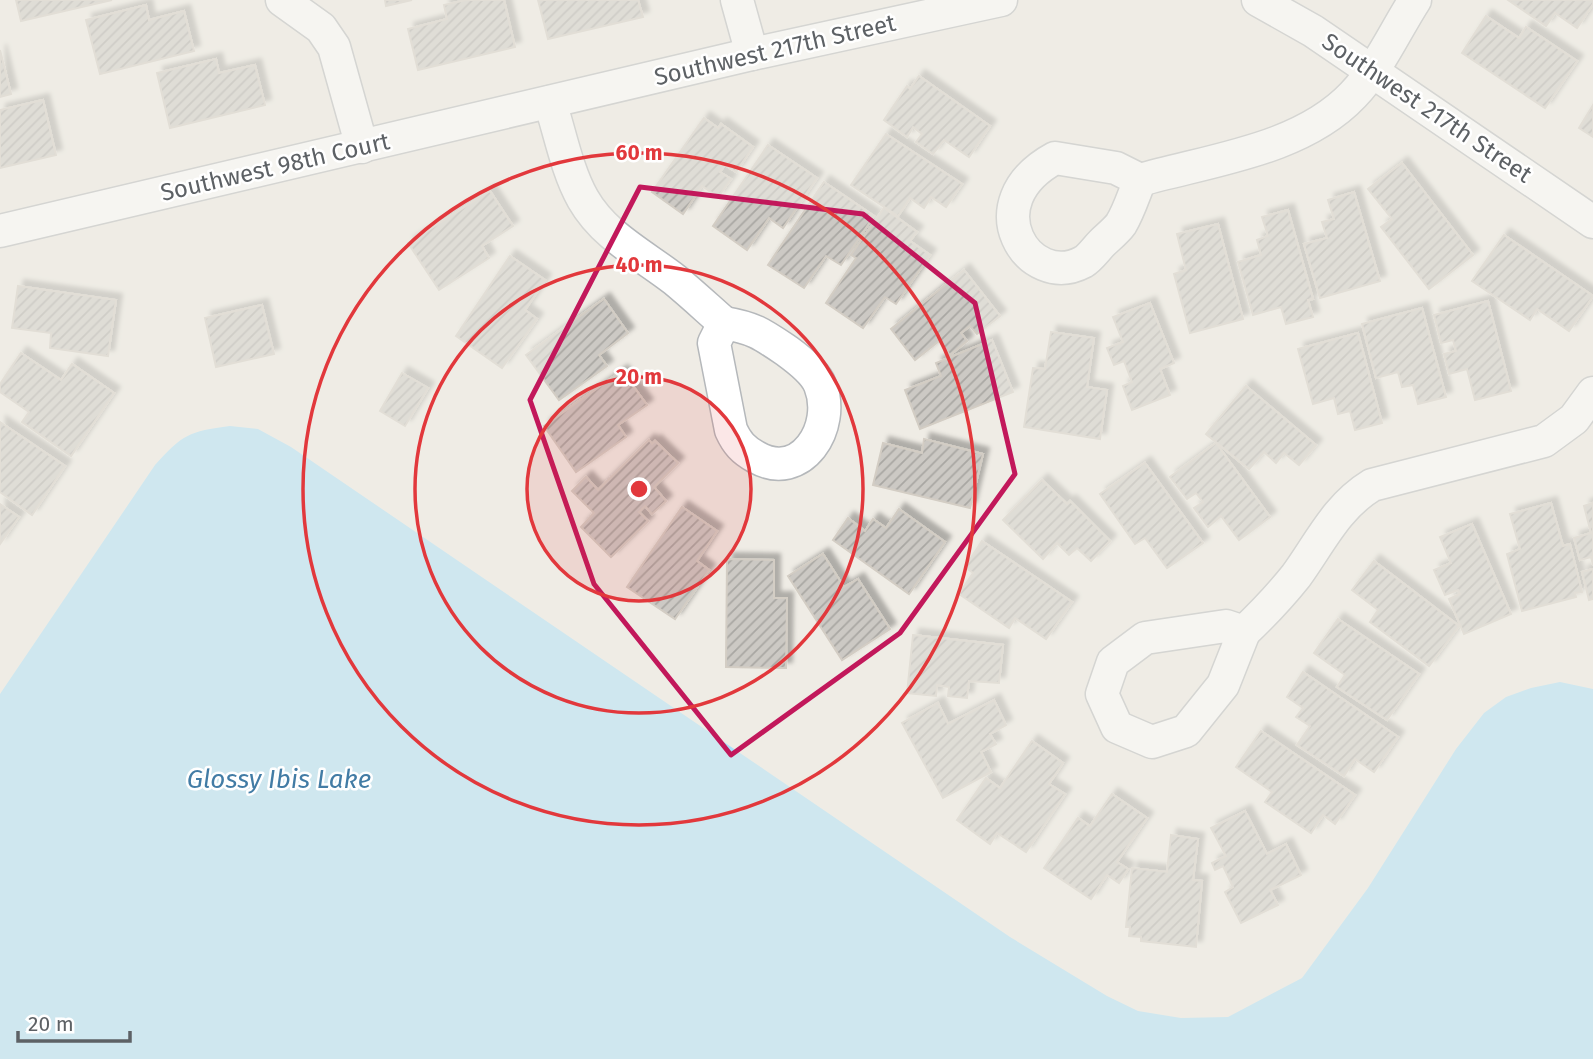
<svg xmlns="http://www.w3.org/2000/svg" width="1593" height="1059" font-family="'Fira Sans',sans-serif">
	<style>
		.water { fill: #a9e0fb }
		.building { fill: url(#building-hatch); stroke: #d3cdc4; stroke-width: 2; filter: url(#shadow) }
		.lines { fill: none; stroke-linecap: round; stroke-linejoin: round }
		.minor-casing { stroke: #b5b8bb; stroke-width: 35 }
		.minor { stroke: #fff; stroke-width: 32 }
		.marked { fill: none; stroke: #c2185b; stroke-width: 5; stroke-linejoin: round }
		.ring { fill: none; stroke: #e2383c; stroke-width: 3.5 }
		.labels { text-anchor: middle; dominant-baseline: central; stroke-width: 5; stroke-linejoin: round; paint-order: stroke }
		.street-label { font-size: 24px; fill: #5d6165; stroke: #fff }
		.water-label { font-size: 26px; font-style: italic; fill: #427ca5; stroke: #fff }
		.centre { fill: #e2383c; stroke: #fff; stroke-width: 3.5 }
		.ring-label { font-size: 21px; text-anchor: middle; font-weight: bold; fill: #e2383c; stroke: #fff; stroke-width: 5; stroke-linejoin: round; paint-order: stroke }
	</style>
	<defs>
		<pattern id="building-hatch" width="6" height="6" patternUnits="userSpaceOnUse" patternTransform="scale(1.75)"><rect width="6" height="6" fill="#ccc9c4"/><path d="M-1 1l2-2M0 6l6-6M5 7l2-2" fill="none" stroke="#a9a7a3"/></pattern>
		<filter id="shadow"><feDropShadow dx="6" dy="-6" stdDeviation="2" flood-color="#0004"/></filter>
	</defs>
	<rect width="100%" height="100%" fill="#efece5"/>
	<path class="water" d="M230,426L258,429L291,447L1010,937L1107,996L1138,1011L1181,1018L1228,1017L1302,978L1368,888L1456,749L1484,713L1506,697L1531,688L1560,682L1593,689V1059H0V694L155,465C182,435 189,431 230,426Z"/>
	<g class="building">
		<polygon points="16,0 112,0 21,21"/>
		<polygon points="385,0 412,0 386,6"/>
		<polygon points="466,0 504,0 515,47 418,70 408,29 447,19 444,5"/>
		<polygon points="538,0 638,0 643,17 548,39"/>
		<polygon points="1508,0 1593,0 1593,4 1577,28 1555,13 1546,26"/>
		<polygon points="146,5 149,20 184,11 194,51 100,74 86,20"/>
		<polygon points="1486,16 1519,38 1526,27 1577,61 1545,108 1462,53"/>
		<polygon points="0,50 11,94 0,97"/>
		<polygon points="216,59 219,73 255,65 265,105 170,128 157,73"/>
		<polygon points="919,76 990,126 969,157 944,140 933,154 916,142 922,134 913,127 907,137 884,120 907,86 910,89"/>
		<polygon points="43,100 56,155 0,168 0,110"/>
		<polygon points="1593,105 1593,137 1579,128"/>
		<polygon points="704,118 718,128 721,124 753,147 736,172 725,165 720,172 731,179 718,197 702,186 683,214 652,192"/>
		<polygon points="886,134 962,184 946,207 931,197 924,208 910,198 898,216 851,185"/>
		<polygon points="768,145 817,178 783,228 769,218 747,250 713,226"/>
		<polygon points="1402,163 1473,255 1429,289 1381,227 1392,219 1368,189"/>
		<polygon points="824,182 874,216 841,265 826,256 804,288 768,265"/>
		<polygon points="490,191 513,226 482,246 489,258 439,290 408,243"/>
		<polygon points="1354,192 1380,281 1320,298 1304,244 1327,238 1322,222 1334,219 1328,200"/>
		<polygon points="884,208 917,232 910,241 930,255 896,304 885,297 863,328 826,303 856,258 851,255"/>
		<polygon points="1288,210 1313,299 1308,300 1313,317 1286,324 1281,307 1253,315 1238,262 1261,255 1257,240 1268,236 1262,217"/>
		<polygon points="1218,224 1243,319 1190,333 1174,274 1186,270 1177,234"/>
		<polygon points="1504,235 1593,296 1569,331 1537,309 1530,320 1472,281"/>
		<polygon points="510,256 545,280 525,310 537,319 502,368 456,336"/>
		<polygon points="964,270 1000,316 977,334 970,326 961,333 967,341 950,355 939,341 915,360 891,329"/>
		<polygon points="18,286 116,300 108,356 50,348 51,333 12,328"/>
		<polygon points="604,299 628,333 599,355 607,366 559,400 526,355"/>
		<polygon points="1488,301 1511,391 1475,400 1467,369 1449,374 1444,354 1456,351 1453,340 1441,343 1434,315"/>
		<polygon points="1150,303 1174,363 1160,369 1170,395 1132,410 1123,386 1132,382 1124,361 1114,365 1107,348 1123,342 1113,317"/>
		<polygon points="262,305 274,354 216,367 205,318"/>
		<polygon points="1422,308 1446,397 1418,404 1413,385 1402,387 1398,372 1376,378 1362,324"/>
		<polygon points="1051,332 1094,338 1087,387 1107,390 1100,439 1024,427 1033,368 1045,369"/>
		<polygon points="1358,333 1382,423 1355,430 1350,411 1338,414 1334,398 1313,404 1298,349"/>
		<polygon points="992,340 1013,392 920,429 905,390 941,376 936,363"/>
		<polygon points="21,353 61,380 72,364 114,393 71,456 22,422 29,412 0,392 0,384"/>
		<polygon points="622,371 647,405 618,425 626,437 576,472 544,426"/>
		<polygon points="402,373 428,388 405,426 380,411"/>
		<polygon points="1246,386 1316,445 1299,465 1284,453 1276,463 1264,452 1249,469 1206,434"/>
		<polygon points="0,422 65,466 32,515 0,492"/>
		<polygon points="924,439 983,454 970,508 873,485 883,443 922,453"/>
		<polygon points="649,440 652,444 655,441 678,463 654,487 666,501 652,514 645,506 639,512 648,521 611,557 581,527 594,513 572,491 586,477 598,490"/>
		<polygon points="1216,443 1270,517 1239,540 1221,516 1208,527 1194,508 1203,502 1196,493 1187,499 1170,477"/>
		<polygon points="1145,463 1203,543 1167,568 1145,538 1135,544 1100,494"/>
		<polygon points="1042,480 1067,504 1070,501 1110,541 1091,561 1077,548 1069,555 1057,543 1043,559 1003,520"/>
		<polygon points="1551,503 1563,546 1570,544 1582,592 1575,593 1576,597 1522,611 1507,554 1520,549 1510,514"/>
		<polygon points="1593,503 1593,565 1591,557 1580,560 1574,538 1591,533 1584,506"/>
		<polygon points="0,504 19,517 0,544"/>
		<polygon points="682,507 717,531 697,561 709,570 675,619 627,587"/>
		<polygon points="899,509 945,542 909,594 833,540 848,518 865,531 873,519 886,528"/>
		<polygon points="1472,524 1511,614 1464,634 1449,599 1460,594 1458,590 1445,595 1434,570 1451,563 1440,537"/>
		<polygon points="982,541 1072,602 1046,639 1015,618 1009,628 959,594 973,573 965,567"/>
		<polygon points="823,554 844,587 858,579 890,629 842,660 788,576"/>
		<polygon points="727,559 774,560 774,598 787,598 786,668 726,667"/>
		<polygon points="1374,561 1459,626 1429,666 1370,622 1378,610 1352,590"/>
		<polygon points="1593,569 1593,599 1589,600 1582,572"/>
		<polygon points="1338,619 1419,674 1387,720 1337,687 1345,675 1314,653"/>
		<polygon points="913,635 1003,645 999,683 969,681 967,698 948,696 949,687 937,685 936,696 907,693"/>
		<polygon points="1303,672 1398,737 1374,772 1355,759 1344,776 1297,745 1310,726 1296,717 1303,708 1287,697"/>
		<polygon points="994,700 1006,725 990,734 996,744 981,752 991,772 943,798 902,723 938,703 948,724"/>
		<polygon points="1261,731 1355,795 1335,824 1323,815 1311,833 1265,802 1272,792 1236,767"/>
		<polygon points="1032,741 1063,763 1049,784 1065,794 1026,852 997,833 990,844 957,820 986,778 1000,788"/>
		<polygon points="1112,794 1147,818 1117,862 1128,869 1119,883 1107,875 1091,899 1044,868 1078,818 1090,826"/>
		<polygon points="1245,811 1267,854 1286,844 1301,875 1270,890 1278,905 1241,923 1225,892 1233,887 1223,866 1215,870 1212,863 1226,856 1211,828"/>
		<polygon points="1171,835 1198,839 1193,880 1202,881 1196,947 1141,941 1141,937 1129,936 1130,927 1126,927 1132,868 1167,872"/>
	</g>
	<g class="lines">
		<g class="minor-casing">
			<g id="minor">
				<polyline points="282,0 321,28 334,47 362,147"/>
				<polyline points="737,0 752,54"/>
				<polyline points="1258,0 1313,31 1593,222"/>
				<path d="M550,102C560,133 567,171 583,199C604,236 643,255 675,280C692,294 708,309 724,323"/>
				<path d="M1055,158L1116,168L1140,180C1134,194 1129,211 1121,224C1116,231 1108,237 1102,243C1096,249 1090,258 1083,262C1029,291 972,203 1055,158Z"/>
				<path d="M1140,180C1210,160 1301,150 1353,95C1379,68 1395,31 1415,0"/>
				<polyline points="0,231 752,54 1001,0"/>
				<path d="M724,323C754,328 762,334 787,351C798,359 815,372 820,385C837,427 801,483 756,457C743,450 737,443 731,430L714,343Z"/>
				<polygon points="1226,626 1244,632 1223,685 1186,731 1152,742 1117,727 1102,694 1113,662 1145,638"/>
				<path d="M1244,632C1263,614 1280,596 1296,576C1320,543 1336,507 1372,485L1544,441L1574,419L1593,393"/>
			</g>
		</g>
		<use href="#minor" class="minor"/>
	</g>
	<path d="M0 0H1593V1059H0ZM640,187L863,214L975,303L1015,474L900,633L731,755L594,584L530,400Z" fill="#efece5" fill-opacity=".55" fill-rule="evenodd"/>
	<path class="marked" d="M640,187L863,214L975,303L1015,474L900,633L731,755L594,584L530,400Z"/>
	<circle cx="639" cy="489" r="112" fill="#e2383c" fill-opacity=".12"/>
	<g class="ring">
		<circle cx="639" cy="489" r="112"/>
		<circle cx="639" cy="489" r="224"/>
		<circle cx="639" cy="489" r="336"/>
	</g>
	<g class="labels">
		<g class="street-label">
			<text transform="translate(775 50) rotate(-13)">Southwest 217th Street</text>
			<text transform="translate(1427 108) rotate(34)">Southwest 217th Street</text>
			<text transform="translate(275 167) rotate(-13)">Southwest 98th Court</text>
		</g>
		<g class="water-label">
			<text x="279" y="779">Glossy Ibis Lake</text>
		</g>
	</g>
	<circle cx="639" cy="489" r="10" class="centre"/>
	<g class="ring-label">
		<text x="639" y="160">60 m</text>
		<text x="639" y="272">40 m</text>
		<text x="639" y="384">20 m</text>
	</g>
	<path d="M18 1031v10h112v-10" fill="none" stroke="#5d6165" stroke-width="3.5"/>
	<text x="28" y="1031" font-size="21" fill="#5d6165" stroke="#ffffff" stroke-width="5" paint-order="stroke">20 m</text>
</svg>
